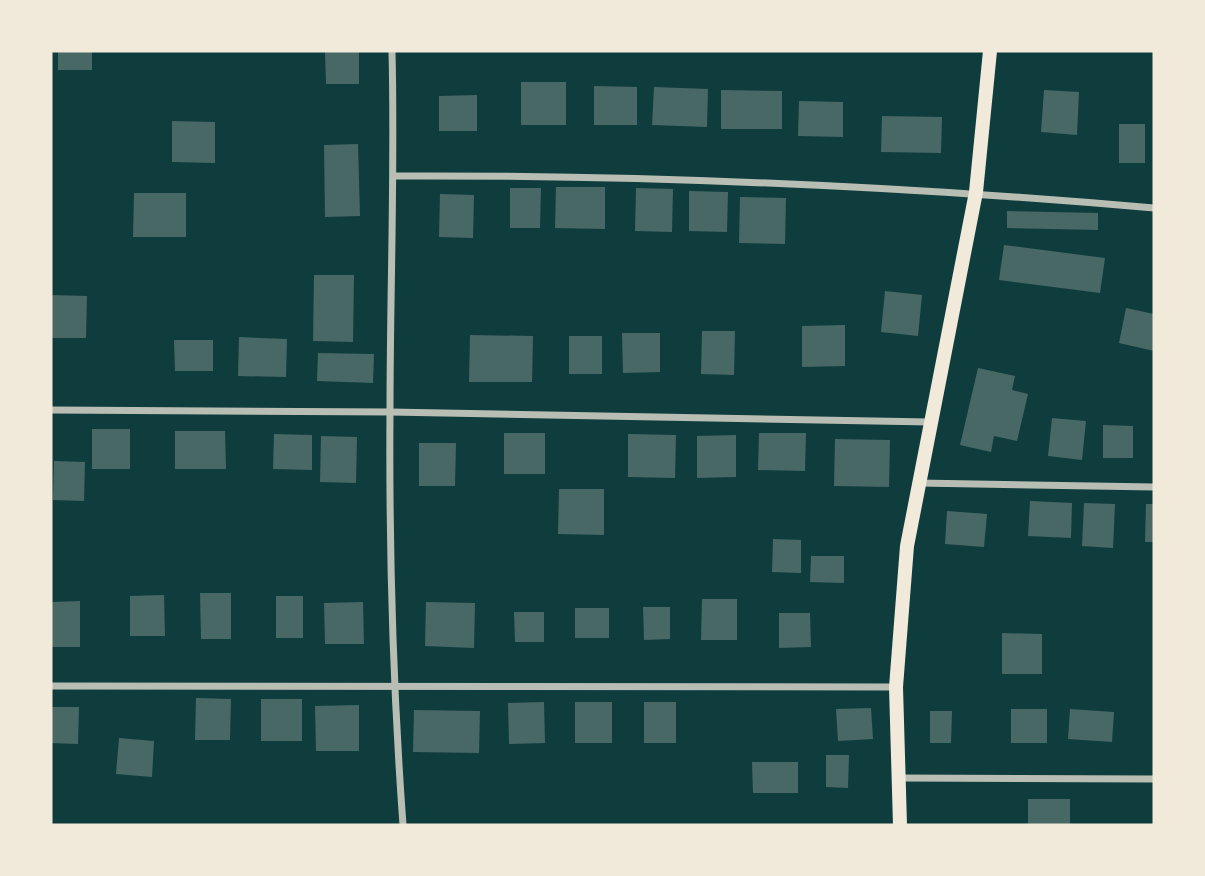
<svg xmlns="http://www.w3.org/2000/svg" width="1205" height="876" font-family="Montserrat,sans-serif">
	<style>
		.building { fill: #486865 }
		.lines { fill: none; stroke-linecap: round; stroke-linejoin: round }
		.minor { stroke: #b8beb3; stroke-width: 7 }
		.secondary { stroke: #f1e9da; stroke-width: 14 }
	</style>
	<rect width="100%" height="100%" fill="#0f3d3e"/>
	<g class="building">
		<rect x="58" y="51" width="34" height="19"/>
		<polygon points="325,51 359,51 359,84 326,84"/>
		<rect x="521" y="82" width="45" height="43"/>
		<polygon points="594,86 637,87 637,125 594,125"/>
		<polygon points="654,87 708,89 707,127 652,125"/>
		<polygon points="721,90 782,91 782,129 721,129"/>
		<polygon points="1044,90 1079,92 1077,135 1041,132"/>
		<polygon points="477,95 477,131 439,131 439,96"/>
		<polygon points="799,101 843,102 843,137 798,136"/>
		<polygon points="882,116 942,117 941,153 881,152"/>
		<polygon points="172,121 215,122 215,163 172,162"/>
		<rect x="1119" y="124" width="26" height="39"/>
		<polygon points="358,144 360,216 325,217 324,145"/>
		<polygon points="556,187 605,187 605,229 555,228"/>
		<polygon points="510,188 541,188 540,228 510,228"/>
		<polygon points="636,188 673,189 672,232 635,231"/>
		<polygon points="689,191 728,192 727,232 689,231"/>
		<polygon points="134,193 186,193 186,237 133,237"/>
		<polygon points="440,194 474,195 473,238 439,237"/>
		<polygon points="740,197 786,198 785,244 739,243"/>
		<polygon points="1007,211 1098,213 1098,230 1007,228"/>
		<polygon points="1004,245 1105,258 1100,293 999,280"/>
		<polygon points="314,275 354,275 353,342 313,341"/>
		<polygon points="885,291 922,295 918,336 881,332"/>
		<polygon points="51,295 87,296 86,338 51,338"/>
		<polygon points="1126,308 1154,314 1154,351 1119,343"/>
		<polygon points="845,325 845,366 802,367 802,326"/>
		<polygon points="702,331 735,331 734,375 701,374"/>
		<polygon points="622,333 660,333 660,372 623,373"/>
		<polygon points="470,335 533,336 532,382 469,382"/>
		<rect x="569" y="336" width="33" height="38"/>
		<polygon points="239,337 287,339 286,377 238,376"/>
		<polygon points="174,340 213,340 213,371 175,371"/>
		<polygon points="318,353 374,354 373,383 317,381"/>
		<polygon points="978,368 1015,376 1012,390 1028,394 1017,441 994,436 991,452 960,445"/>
		<polygon points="1052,418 1086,421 1082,460 1048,456"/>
		<polygon points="1103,425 1133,426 1133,458 1103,458"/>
		<rect x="92" y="429" width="38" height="40"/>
		<polygon points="175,431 225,431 226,469 175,469"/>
		<rect x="504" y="433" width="41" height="41"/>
		<polygon points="759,433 806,433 805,471 758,470"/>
		<polygon points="274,434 312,435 312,470 273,469"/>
		<polygon points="628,434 676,435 675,478 628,477"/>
		<polygon points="736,435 736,477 697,478 697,436"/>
		<polygon points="321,436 357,437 356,483 320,482"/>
		<polygon points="835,439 890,440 889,487 834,486"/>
		<polygon points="419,443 456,443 455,486 419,486"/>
		<polygon points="54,461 85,462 84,501 53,500"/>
		<polygon points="559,489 604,489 604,535 558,534"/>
		<polygon points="1030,501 1072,503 1071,538 1028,536"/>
		<polygon points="1084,503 1115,504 1113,548 1082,546"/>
		<polygon points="1146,504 1154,504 1154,542 1145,542"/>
		<polygon points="947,511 987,514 984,547 945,544"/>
		<polygon points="773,539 801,540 801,573 772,572"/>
		<polygon points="811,556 844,556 844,583 810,582"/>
		<polygon points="200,593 231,593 231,639 201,639"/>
		<polygon points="164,595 165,636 130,636 130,596"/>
		<rect x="276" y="596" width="27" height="42"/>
		<polygon points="702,599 737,599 737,640 701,640"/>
		<polygon points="80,601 80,647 51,647 51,602"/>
		<polygon points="363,602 364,644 325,644 324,603"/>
		<polygon points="426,602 475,603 474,648 425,646"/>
		<polygon points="643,607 670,607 670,639 644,640"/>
		<rect x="575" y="608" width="34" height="30"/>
		<polygon points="514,612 544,612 544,642 515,642"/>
		<polygon points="779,613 810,613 811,647 779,648"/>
		<polygon points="1002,633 1042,634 1042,674 1002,674"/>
		<polygon points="196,698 231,699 230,740 195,740"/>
		<rect x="261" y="699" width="41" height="42"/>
		<polygon points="544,702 545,743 509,744 508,703"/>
		<rect x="575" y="702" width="37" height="41"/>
		<rect x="644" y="702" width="32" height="41"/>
		<polygon points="359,705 359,751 316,751 315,706"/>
		<polygon points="51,707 79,707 78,744 51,743"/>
		<polygon points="871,708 873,739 838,741 836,709"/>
		<rect x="1011" y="709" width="36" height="34"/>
		<polygon points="1070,709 1114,712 1112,742 1068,739"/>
		<polygon points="414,710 480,711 479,753 413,752"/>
		<polygon points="930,711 952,711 951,743 930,743"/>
		<polygon points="119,738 154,741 152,777 116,774"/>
		<polygon points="826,755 849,755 848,788 826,787"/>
		<polygon points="752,762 798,762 798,793 753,793"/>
		<rect x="1028" y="799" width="42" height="26"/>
	</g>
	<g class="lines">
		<g class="minor">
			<path d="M392,51C395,171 390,291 390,412C389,549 393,688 403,825"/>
			<path d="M395,176C649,175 902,186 1154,208"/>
			<polyline points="51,410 390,412 930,422"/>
			<polyline points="918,483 1154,487"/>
			<polyline points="51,686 896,687"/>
			<polyline points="898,778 1154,779"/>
		</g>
		<polyline class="secondary" points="900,825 896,687 907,546 976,192 990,51"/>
	</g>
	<rect width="1205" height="876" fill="none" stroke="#f1e9da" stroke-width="105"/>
</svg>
